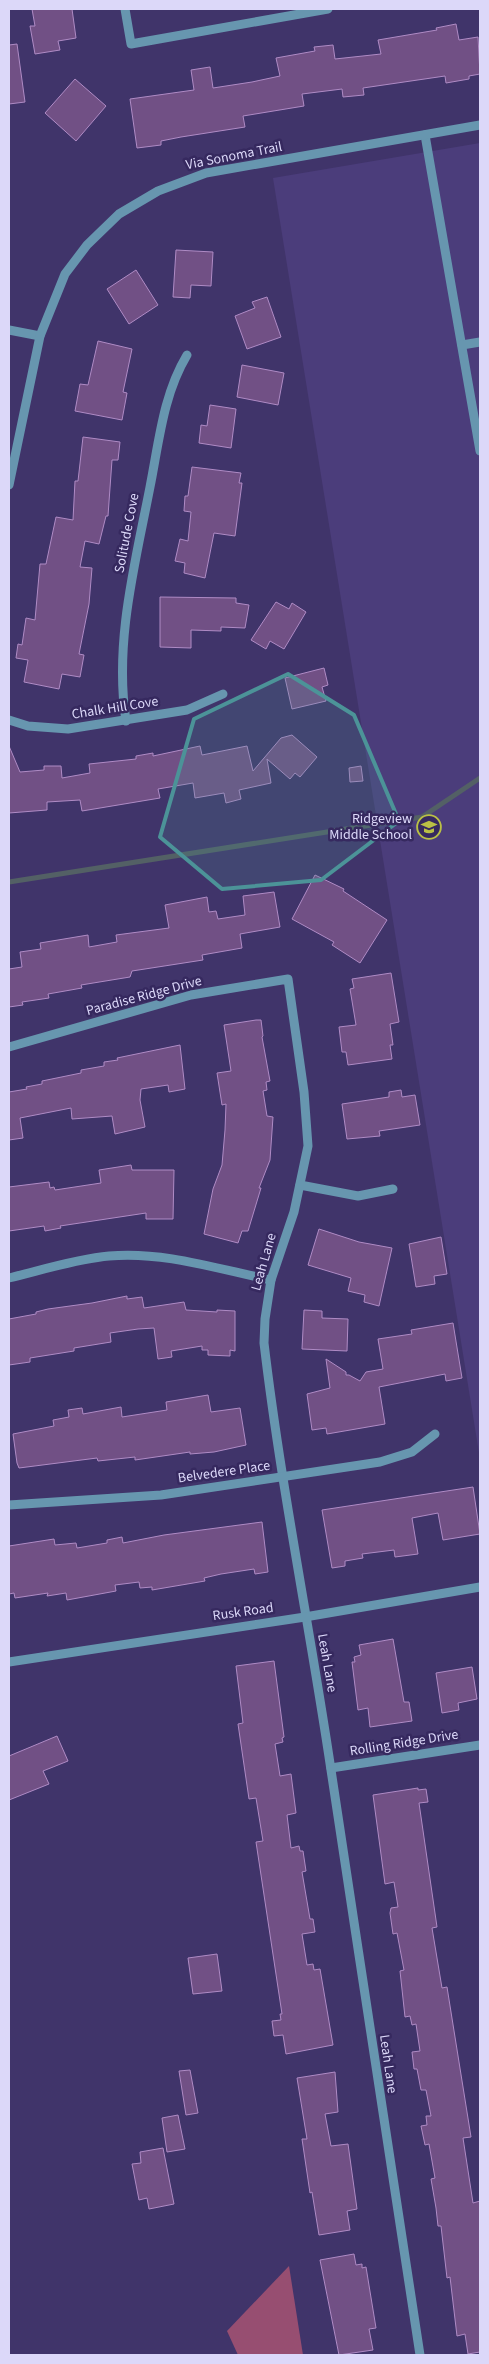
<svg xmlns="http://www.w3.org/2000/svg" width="489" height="2364" font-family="'Source Sans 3',sans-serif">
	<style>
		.built { fill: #4b3d7b }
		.green { fill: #974e71 }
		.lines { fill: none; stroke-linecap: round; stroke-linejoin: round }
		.stream { stroke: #536065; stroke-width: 5 }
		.building { fill: #715085; stroke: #af8bc5 }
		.minor { stroke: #6796af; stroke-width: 9 }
		.marked { fill: #4c9398; fill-opacity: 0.2; stroke: #4c9398; stroke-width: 4; stroke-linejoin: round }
		.labels { text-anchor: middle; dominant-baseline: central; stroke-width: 5; stroke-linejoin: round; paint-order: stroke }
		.street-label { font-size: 14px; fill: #dcd8f9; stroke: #36295f }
		.poi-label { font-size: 14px; fill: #dcd8f9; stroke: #36295f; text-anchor: end }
	</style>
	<rect width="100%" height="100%" fill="#40346a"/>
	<polygon class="built" points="480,143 480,1459 273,178"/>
	<polygon class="green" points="289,2266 303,2355 238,2355 227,2331"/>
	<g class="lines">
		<polyline class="stream" points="9,882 422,817 480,778"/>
	</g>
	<g class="building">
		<polygon points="32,9 72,9 76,38 58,41 60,50 35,54 30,26 35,26"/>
		<polygon points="456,24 459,40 478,37 480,74 469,76 469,79 446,83 445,76 363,88 364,95 343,97 342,89 302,94 304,106 243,116 245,127 181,137 161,141 161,145 137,148 130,99 194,90 191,70 210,67 213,88 252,82 280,76 276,58 315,51 314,47 333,45 335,59 381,54 378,40 437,30 436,28"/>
		<polygon points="17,44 25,102 9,104 9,45"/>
		<polygon points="75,79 106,106 76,141 45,113"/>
		<polygon points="176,250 213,252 211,286 191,285 190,298 173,297"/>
		<polygon points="136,270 158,305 129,324 107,289"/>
		<polygon points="267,297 281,337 247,349 235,316 255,308 252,302"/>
		<polygon points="98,341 132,349 123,392 127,393 122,420 75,411 80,384 88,385"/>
		<polygon points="242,365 284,373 278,405 237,397"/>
		<polygon points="210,405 236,409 231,448 199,443 201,425 207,426"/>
		<polygon points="83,437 120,442 118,460 112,460 108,516 106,516 99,544 85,541 80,567 92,568 89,604 79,654 84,655 80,677 62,674 59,689 24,682 28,660 16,658 18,644 22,645 26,618 35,620 40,564 46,564 56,517 73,520 75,481 78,481"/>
		<polygon points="192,467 241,473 239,483 242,483 235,536 214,533 205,578 184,573 185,563 175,561 180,539 188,541 191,512 184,511 185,496 188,496"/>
		<polygon points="160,597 236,598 236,603 249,605 245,628 221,627 221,631 191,630 191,648 160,647"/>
		<polygon points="276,602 289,609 292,603 306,612 284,649 270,641 266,649 251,640"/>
		<polygon points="324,668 328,685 322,687 326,701 292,709 285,678"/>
		<polygon points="292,735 317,757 300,777 295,773 290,779 267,759 271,783 239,790 241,799 226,803 224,793 195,798 193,783 158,789 160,798 82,811 80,800 47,802 47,810 9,813 9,746 20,772 44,770 44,766 61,766 62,778 90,773 89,764 136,759 136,756 153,753 153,756 200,746 202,755 247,746 253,771 281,738"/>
		<polygon points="361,766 363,781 350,782 349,768"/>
		<polygon points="315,875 344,889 343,891 387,920 360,963 332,945 334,942 292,919"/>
		<polygon points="274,892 280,927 240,934 242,948 202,955 203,960 132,971 130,977 81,985 82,988 48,994 49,998 22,1002 23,1005 9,1007 9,969 22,967 20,952 41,949 40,943 88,935 89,947 117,942 116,935 169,928 165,905 207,897 209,912 216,911 218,919 245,915 243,896"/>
		<polygon points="391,973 399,1022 390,1024 393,1045 390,1045 392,1059 348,1065 346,1052 342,1052 339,1027 356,1025 350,989 354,988 352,979"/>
		<polygon points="256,1020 261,1020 263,1036 262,1037 270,1081 266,1082 267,1090 263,1091 267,1116 273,1117 270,1160 259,1188 261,1188 248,1231 242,1231 238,1243 204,1234 213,1189 222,1165 225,1130 226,1104 222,1105 217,1073 231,1071 224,1025"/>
		<polygon points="180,1045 185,1089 169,1092 168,1085 141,1089 140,1100 145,1127 115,1134 112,1116 72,1119 71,1108 20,1118 23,1138 9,1140 9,1092 27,1089 26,1087 42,1084 42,1081 81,1073 81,1070 104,1066 104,1062 118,1060 117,1058"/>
		<polygon points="401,1090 402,1097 415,1095 420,1125 379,1131 380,1136 347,1139 342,1104 389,1097 389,1092"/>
		<polygon points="131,1165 132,1170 174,1170 173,1219 146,1219 146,1213 60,1226 61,1228 45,1231 44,1226 9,1231 9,1187 49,1182 50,1188 54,1187 55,1190 101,1183 99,1170"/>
		<polygon points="319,1229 359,1242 392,1248 379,1306 364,1302 365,1295 348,1291 351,1278 308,1265"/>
		<polygon points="441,1237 447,1274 434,1276 435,1284 416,1287 409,1244"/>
		<polygon points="127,1296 127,1299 142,1297 144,1308 184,1302 186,1310 217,1312 217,1310 235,1311 235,1351 230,1350 230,1356 208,1355 208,1350 202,1350 202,1346 171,1351 172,1357 158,1359 154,1328 138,1329 110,1333 111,1342 74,1348 74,1351 30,1358 30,1362 9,1365 9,1319 36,1314 36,1312 48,1309 92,1303"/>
		<polygon points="304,1310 322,1311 322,1318 348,1319 347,1351 302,1349"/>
		<polygon points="453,1323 462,1378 446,1381 445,1374 379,1387 385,1424 327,1434 326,1428 312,1430 307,1394 330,1388 326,1359 346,1372 346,1375 349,1375 360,1381 366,1372 383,1369 378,1339 412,1334 411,1330"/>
		<polygon points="208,1395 211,1412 240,1408 246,1445 214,1452 190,1454 190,1452 135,1460 135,1457 98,1461 97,1458 19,1468 17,1463 13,1434 54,1426 53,1420 69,1417 68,1410 82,1408 83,1414 121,1407 122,1417 167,1410 166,1402"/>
		<polygon points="473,1487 480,1534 443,1540 438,1513 412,1518 418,1554 395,1557 394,1550 362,1554 363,1558 345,1561 345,1566 332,1568 322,1510"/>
		<polygon points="262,1522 268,1572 255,1574 254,1569 221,1574 204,1578 205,1581 152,1590 152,1587 140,1588 139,1582 115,1585 116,1591 67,1600 66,1593 47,1596 48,1593 15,1598 14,1593 9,1594 9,1546 54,1539 55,1545 76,1543 77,1548 107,1543 107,1540 122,1537 123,1543 164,1535"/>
		<polygon points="393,1639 404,1702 409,1702 412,1721 370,1727 368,1708 358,1710 352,1662 355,1662 354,1657 361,1655 359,1645"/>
		<polygon points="274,1661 284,1737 282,1738 283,1742 275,1744 280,1776 291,1774 296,1813 287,1815 291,1848 299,1846 300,1851 303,1851 306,1871 302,1872 310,1919 313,1919 315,1932 302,1934 307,1965 313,1964 314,1970 320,1969 333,2045 286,2054 283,2035 274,2036 272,2021 281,2020 280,2014 282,2014 256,1842 263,1841 256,1798 249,1799 238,1724 243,1723 236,1666"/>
		<polygon points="472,1667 477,1699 458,1703 459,1710 442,1713 436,1673"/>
		<polygon points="57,1736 68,1761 43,1771 49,1784 9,1800 9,1756"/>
		<polygon points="418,1788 418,1790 426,1789 428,1802 419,1803 437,1927 432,1928 442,1988 447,1987 471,2137 463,2138 473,2203 480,2201 480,2352 468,2354 465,2334 457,2336 450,2277 447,2278 441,2226 438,2226 436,2208 431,2179 435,2178 429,2144 425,2145 421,2126 427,2125 426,2116 431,2116 426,2090 421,2090 417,2069 414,2069 412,2052 420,2051 416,2024 412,2025 410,2016 405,2017 400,1971 404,1970 397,1933 393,1934 390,1913 391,1908 398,1907 394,1882 385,1884 373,1795"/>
		<polygon points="217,1954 222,1991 193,1994 188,1958"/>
		<polygon points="190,2070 198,2113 186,2115 179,2071"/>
		<polygon points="335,2072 338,2112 325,2114 331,2146 348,2144 357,2209 347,2211 350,2230 319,2235 312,2192 310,2193 302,2139 307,2139 297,2078"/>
		<polygon points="178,2115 185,2149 167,2152 162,2118"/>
		<polygon points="163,2148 174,2204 149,2209 147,2198 139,2200 132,2164 141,2163 140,2152"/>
		<polygon points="354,2254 356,2265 362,2264 362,2268 366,2267 376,2328 369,2329 373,2350 339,2355 320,2260"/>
	</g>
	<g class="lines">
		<g class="minor">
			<polyline points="125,9 131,44 328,9"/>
			<polyline points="425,135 480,451"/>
			<polyline points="9,330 40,336"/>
			<polyline points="462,345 480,342"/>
			<polyline points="9,485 40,336 65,274 87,245 119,214 158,191 206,173 480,125"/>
			<polyline points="9,720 28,726 68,729 187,710 223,694"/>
			<path d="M126,721C114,643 135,564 150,487C159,442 163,395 187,355"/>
			<path d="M9,1047L191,995L288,979L304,1092L308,1146L294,1212L271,1280L265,1319L264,1343C281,1487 310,1628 331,1770C361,1965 389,2161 420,2355"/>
			<polyline points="300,1185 358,1196 393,1189"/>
			<path d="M9,1278C42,1270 76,1259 109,1256C163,1251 218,1269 271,1280"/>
			<polyline points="9,1505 161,1495 380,1462 412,1452 435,1434"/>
			<polyline points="9,1662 305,1617 480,1587"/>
			<polyline points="331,1768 480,1745"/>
		</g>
	</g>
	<path class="marked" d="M288,674L354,715L399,821L321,880L222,889L160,837L194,719Z"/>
	<defs>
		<g id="school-ring" transform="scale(1.25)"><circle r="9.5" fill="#36295f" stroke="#bac045" stroke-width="1.5"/><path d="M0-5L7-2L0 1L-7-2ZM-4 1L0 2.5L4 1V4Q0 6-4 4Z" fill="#bac045"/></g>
	</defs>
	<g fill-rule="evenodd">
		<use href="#school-ring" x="429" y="827"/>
	</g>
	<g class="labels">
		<g class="street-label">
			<text transform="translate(234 156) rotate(-11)">Via Sonoma Trail</text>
			<text transform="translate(127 533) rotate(-79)">Solitude Cove</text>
			<text transform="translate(115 708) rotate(-9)">Chalk Hill Cove</text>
			<text transform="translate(144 996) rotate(-15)">Paradise Ridge Drive</text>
			<text transform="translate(264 1262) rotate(-74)">Leah Lane</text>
			<text transform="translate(224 1472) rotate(-8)">Belvedere Place</text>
			<text transform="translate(243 1612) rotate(-8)">Rusk Road</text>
			<text transform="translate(327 1663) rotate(80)">Leah Lane</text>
			<text transform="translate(404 1743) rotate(-9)">Rolling Ridge Drive</text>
			<text transform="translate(388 2064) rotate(82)">Leah Lane</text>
		</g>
		<g class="poi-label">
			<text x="412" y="819">Ridgeview<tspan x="412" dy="16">Middle School</tspan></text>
		</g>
	</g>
	<rect width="489" height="2364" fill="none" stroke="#dcd8f9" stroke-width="20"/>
</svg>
